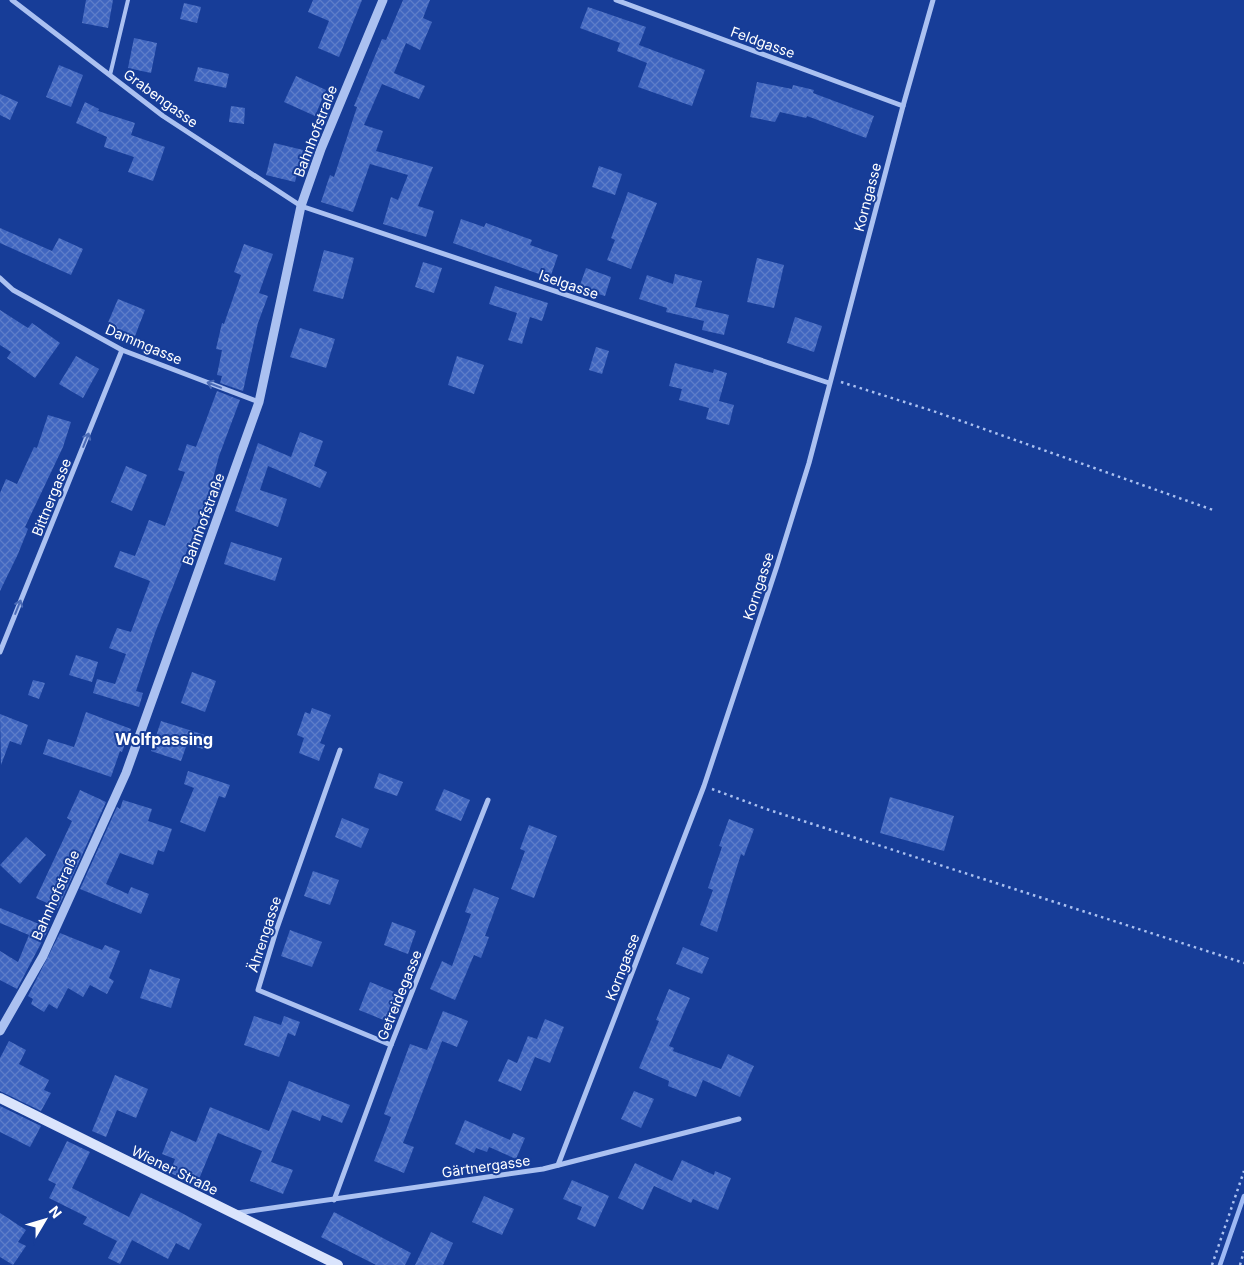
<svg xmlns="http://www.w3.org/2000/svg" width="1244" height="1265" font-family="Inter,sans-serif">
	<style>
		.lines { fill: none; stroke-linecap: round; stroke-linejoin: round }
		.stream { stroke: #9eb9f4; stroke-width: 4.5 }
		.building { fill: url(#building-cross-hatch) }
		.path { stroke: #abc1f1; stroke-width: 2.5; stroke-dasharray: 2.5 4; stroke-linecap: butt }
		.service { stroke: #abc1f1; stroke-width: 4 }
		.minor { stroke: #abc1f1; stroke-width: 5 }
		.tertiary { stroke: #abc1f1; stroke-width: 9 }
		.secondary { stroke: #dae4fc; stroke-width: 10 }
		.oneway { stroke: #4b6bb7 }
		.labels { text-anchor: middle; dominant-baseline: central; stroke-width: 4; stroke-linejoin: round; paint-order: stroke }
		.street-label { font-size: 14px; fill: #fff; stroke: #173d98 }
		.quarter-label { font-size: 16px; font-weight: bold; fill: #fff; stroke: #173d98 }
	</style>
	<defs>
		<pattern id="building-cross-hatch" width="8" height="8" patternUnits="userSpaceOnUse" patternTransform="scale(1.25)"><rect width="8" height="8" fill="#4066c0"/><path d="M0 0l8 8M0 8l8-8" fill="none" stroke="#5d7dc9"/></pattern>
	</defs>
	<rect width="100%" height="100%" fill="#173d98"/>
	<g class="lines">
		<polyline class="stream" points="1220,1265 1244,1196"/>
	</g>
	<g class="building">
		<polygon points="86,0 113,0 108,28 82,23"/>
		<polygon points="313,0 362,0 339,57 318,48 329,21 308,12"/>
		<polygon points="403,0 430,0 423,18 432,22 420,50 406,43 394,73 425,86 419,99 382,84 364,125 383,131 376,151 433,167 418,206 434,211 426,237 383,224 391,197 398,200 408,175 370,164 353,212 321,202 330,175 334,177 357,107 354,106 382,39 386,40"/>
		<polygon points="184,3 201,7 197,23 180,19"/>
		<polygon points="588,7 646,27 639,45 705,70 692,106 638,87 647,63 617,51 620,43 580,28"/>
		<polygon points="134,38 157,43 151,73 128,68"/>
		<polygon points="59,65 83,75 71,107 46,97"/>
		<polygon points="198,67 229,74 226,88 194,81"/>
		<polygon points="296,76 326,90 315,116 284,102"/>
		<polygon points="757,82 792,89 793,85 814,90 813,93 874,116 866,138 807,116 806,118 780,112 775,122 750,117"/>
		<polygon points="0,94 18,102 10,120 0,115"/>
		<polygon points="85,102 99,109 98,111 135,123 131,135 165,147 153,181 128,172 134,157 104,147 107,137 76,123"/>
		<polygon points="231,106 245,108 244,124 229,122"/>
		<polygon points="274,143 303,150 295,182 266,175"/>
		<polygon points="599,166 622,174 615,195 592,187"/>
		<polygon points="628,192 657,203 631,269 607,260 615,240 611,238"/>
		<polygon points="461,219 484,227 486,223 532,240 530,245 558,255 550,278 453,243"/>
		<polygon points="0,228 52,251 59,238 83,249 71,275 0,243"/>
		<polygon points="244,244 273,254 259,293 268,296 258,323 243,391 220,383 222,376 217,375 222,350 216,349 222,323 224,324 241,275 234,272"/>
		<polygon points="324,250 354,258 343,299 313,291"/>
		<polygon points="757,258 784,265 774,308 747,302"/>
		<polygon points="423,262 442,268 434,293 415,287"/>
		<polygon points="586,268 611,277 605,296 579,288"/>
		<polygon points="675,274 702,281 695,307 729,315 724,335 702,330 704,321 666,312 667,308 639,299 647,275 673,284"/>
		<polygon points="495,286 548,303 542,321 530,317 522,344 508,340 517,313 489,304"/>
		<polygon points="118,299 145,310 135,336 107,325"/>
		<polygon points="0,310 28,328 32,323 60,343 35,378 7,358 11,352 0,345"/>
		<polygon points="795,317 822,326 814,352 787,343"/>
		<polygon points="300,328 335,339 326,368 290,357"/>
		<polygon points="596,347 609,351 602,374 589,370"/>
		<polygon points="76,356 99,369 83,398 59,384"/>
		<polygon points="457,356 484,365 474,394 448,385"/>
		<polygon points="675,363 713,373 714,369 727,373 719,401 734,405 729,425 706,419 709,408 679,400 682,389 669,386"/>
		<polygon points="217,391 240,400 219,456 209,494 155,633 136,691 143,693 139,707 93,693 97,679 115,684 126,654 109,648 117,628 131,632 150,581 114,567 120,551 135,556 149,520 165,526 185,472 178,470 187,444 196,447"/>
		<polygon points="48,415 71,422 63,447 25,527 28,529 18,554 0,591 0,493 6,479 17,484 34,447 37,448"/>
		<polygon points="300,432 323,441 314,466 327,472 320,488 268,466 260,490 287,499 278,527 235,511 258,443 291,457"/>
		<polygon points="126,466 147,475 132,511 111,502"/>
		<polygon points="231,542 282,558 275,581 224,564"/>
		<polygon points="76,655 98,662 92,682 69,675"/>
		<polygon points="192,672 216,681 205,712 181,703"/>
		<polygon points="33,680 45,683 39,699 28,695"/>
		<polygon points="312,708 331,715 320,743 325,745 319,761 299,753 304,738 297,735 305,712 310,714"/>
		<polygon points="86,712 131,729 122,752 120,751 111,777 43,754 48,739 74,747"/>
		<polygon points="0,714 28,725 21,745 10,741 1,765"/>
		<polygon points="161,721 211,737 206,750 187,744 181,761 151,751"/>
		<polygon points="188,771 230,785 225,798 219,796 205,832 180,822 194,788 184,784"/>
		<polygon points="379,773 403,782 397,796 374,788"/>
		<polygon points="444,789 470,800 461,821 435,810"/>
		<polygon points="80,790 106,802 58,908 36,898 72,821 67,818"/>
		<polygon points="890,797 954,816 944,851 880,833"/>
		<polygon points="123,800 152,809 148,821 172,829 164,852 158,850 153,865 120,853 106,884 128,894 131,887 149,894 141,914 80,889 117,807 120,809"/>
		<polygon points="342,818 369,829 361,848 335,837"/>
		<polygon points="729,819 754,829 744,856 741,854 717,932 700,925 713,890 708,888 722,847 719,846"/>
		<polygon points="529,825 557,836 534,898 511,889 525,851 520,849"/>
		<polygon points="26,837 46,855 20,884 0,865"/>
		<polygon points="313,871 339,880 330,905 304,896"/>
		<polygon points="474,888 499,898 485,936 489,937 481,958 474,955 455,1000 430,989 442,961 452,966 471,914 465,912"/>
		<polygon points="0,908 49,928 17,989 0,980 0,951 18,962 29,935 0,923"/>
		<polygon points="392,922 416,931 408,954 384,945"/>
		<polygon points="290,930 322,942 312,967 281,956"/>
		<polygon points="60,933 102,950 105,945 120,951 109,978 114,981 107,994 90,985 83,997 68,988 57,1009 49,1004 44,1012 31,1004 33,999 28,996"/>
		<polygon points="683,947 709,958 702,974 676,964"/>
		<polygon points="150,969 180,979 171,1008 140,998"/>
		<polygon points="370,982 397,993 386,1021 359,1010"/>
		<polygon points="669,989 690,998 669,1046 674,1048 673,1051 721,1069 728,1054 754,1066 740,1097 703,1080 696,1097 668,1086 669,1081 639,1068 659,1021 656,1020"/>
		<polygon points="443,1011 468,1021 457,1047 442,1041 403,1143 414,1147 404,1173 374,1161 391,1117 384,1114 410,1044 427,1050"/>
		<polygon points="254,1016 281,1025 284,1016 300,1022 295,1036 288,1033 279,1057 244,1045"/>
		<polygon points="545,1019 564,1027 550,1063 535,1057 521,1091 498,1081 508,1059 517,1063 528,1036 537,1039"/>
		<polygon points="9,1041 26,1050 19,1064 49,1080 44,1090 51,1093 41,1111 0,1091 0,1058"/>
		<polygon points="115,1075 148,1089 136,1118 117,1110 106,1137 92,1131"/>
		<polygon points="289,1081 350,1105 342,1123 322,1115 320,1121 292,1110 271,1162 293,1170 283,1194 250,1181 262,1151 218,1133 197,1184 170,1173 175,1159 162,1154 171,1131 196,1142 210,1107 269,1131"/>
		<polygon points="634,1091 654,1099 641,1128 621,1119"/>
		<polygon points="0,1106 41,1126 30,1147 0,1132"/>
		<polygon points="465,1120 510,1140 513,1133 525,1138 516,1159 489,1147 487,1152 476,1148 474,1153 455,1144"/>
		<polygon points="67,1141 90,1152 72,1188 129,1217 141,1193 178,1211 202,1224 189,1250 176,1243 168,1259 132,1240 120,1264 108,1258 117,1241 83,1224 87,1217 49,1198 56,1184 48,1180"/>
		<polygon points="682,1160 714,1175 715,1171 731,1178 718,1210 693,1199 691,1203 654,1186 643,1210 618,1198 635,1163 672,1181"/>
		<polygon points="572,1180 609,1196 595,1227 577,1219 582,1207 563,1199"/>
		<polygon points="484,1196 514,1209 502,1235 472,1222"/>
		<polygon points="334,1212 411,1253 405,1265 376,1265 321,1237"/>
		<polygon points="0,1213 26,1230 18,1242 26,1246 13,1265 0,1257"/>
		<polygon points="431,1232 453,1243 443,1265 415,1265"/>
	</g>
	<g class="lines">
		<g class="path">
			<polyline points="841,382 933,411 1213,510"/>
			<polyline points="712,789 766,809 1244,963"/>
			<polyline points="1212,1265 1244,1171"/>
			<polyline points="1240,1265 1244,1251"/>
		</g>
		<polyline class="service" points="110,75 128,0"/>
		<g class="minor">
			<polyline points="12,0 163,116 301,206 829,383"/>
			<polyline points="616,0 903,106"/>
			<polyline points="0,278 13,290 122,350 259,402"/>
			<polyline points="0,652 122,350"/>
			<polyline points="340,750 276,931 258,990 391,1045"/>
			<polyline points="558,1165 704,786 777,566 809,463 903,106 933,0"/>
			<polyline points="334,1200 391,1045 488,800"/>
			<polyline points="237,1213 543,1169 739,1119"/>
		</g>
		<polyline class="tertiary" points="0,1031 43,956 126,773 259,402 301,206 321,149 383,0"/>
		<polyline class="secondary" points="0,1098 338,1265"/>
	</g>
	<defs><path id="oneway-shaft" d="M-6 0H5M1.5-3L5.5 0L1.5 3" fill="none" stroke-width="1.6" stroke-linecap="round" stroke-linejoin="round" transform="scale(1.25)"/></defs>
	<g class="oneway">
		<use href="#oneway-shaft" transform="translate(214 385) rotate(-159)"/>
		<use href="#oneway-shaft" transform="translate(86 440) rotate(-68)"/>
		<use href="#oneway-shaft" transform="translate(18 607) rotate(-68)"/>
	</g>
	<g class="labels">
		<g class="street-label">
			<text transform="translate(763 42) rotate(20)">Feldgasse</text>
			<text transform="translate(161 98) rotate(36)">Grabengasse</text>
			<text transform="translate(315 131) rotate(-69)">Bahnhofstraße</text>
			<text transform="translate(867 197) rotate(-75)">Korngasse</text>
			<text transform="translate(569 284) rotate(19)">Iselgasse</text>
			<text transform="translate(144 344) rotate(23)">Dammgasse</text>
			<text transform="translate(51 497) rotate(-68)">Bittnergasse</text>
			<text transform="translate(203 519) rotate(-70)">Bahnhofstraße</text>
			<text transform="translate(758 586) rotate(-72)">Korngasse</text>
			<text transform="translate(55 895) rotate(-66)">Bahnhofstraße</text>
			<text transform="translate(264 934) rotate(-72)">Ährengasse</text>
			<text transform="translate(622 967) rotate(-69)">Korngasse</text>
			<text transform="translate(399 995) rotate(-68)">Getreidegasse</text>
			<text transform="translate(486 1166) rotate(-8)">Gärtnergasse</text>
			<text transform="translate(175 1170) rotate(26)">Wiener Straße</text>
		</g>
		<g class="quarter-label">
			<text x="164" y="739">Wolfpassing</text>
		</g>
	</g>
	<g transform="translate(45 1220) rotate(52)" stroke="#173d98" stroke-width="4" paint-order="stroke">
	<path d="M0-4L9 19L0 12L-9 19Z" fill="#ffffff"/>
	<text y="-8" font-size="14" font-weight="bold" text-anchor="middle" fill="#ffffff">N</text>
	</g>
</svg>
